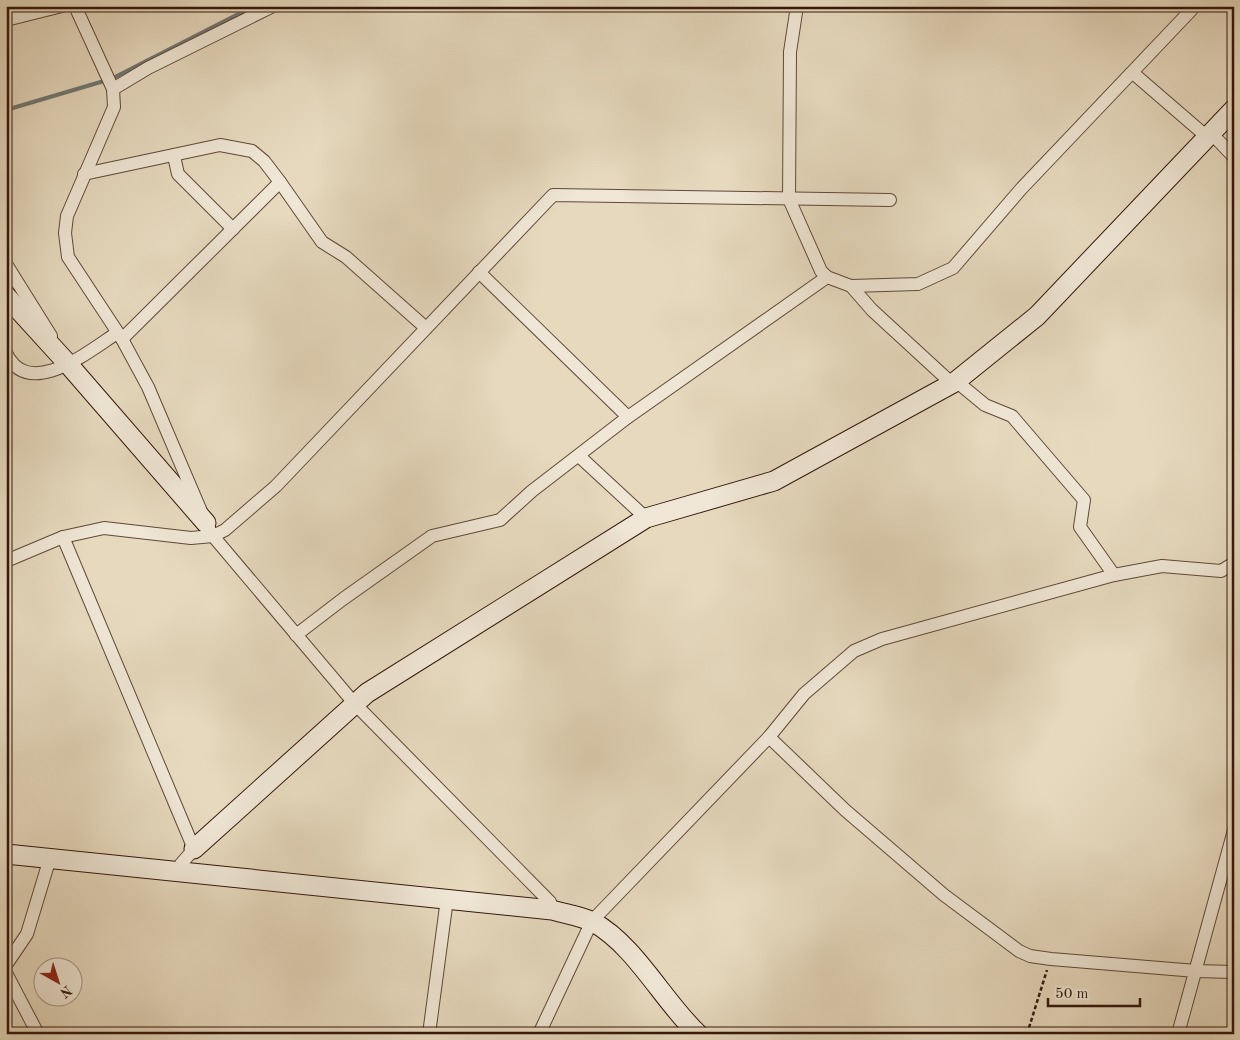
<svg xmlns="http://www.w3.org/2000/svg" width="1240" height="1040" font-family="'Old Standard TT',serif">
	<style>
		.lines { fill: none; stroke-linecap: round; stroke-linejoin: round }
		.stream { stroke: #717874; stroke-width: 4 }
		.street-casing { stroke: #604838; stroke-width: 14 }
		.secondary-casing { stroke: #34170b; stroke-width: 21 }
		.path { stroke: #34170b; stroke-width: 2.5; stroke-dasharray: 4 2.5; stroke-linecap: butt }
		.street { stroke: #efe6d5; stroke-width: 12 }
		.secondary { stroke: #efe6d5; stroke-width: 19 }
	</style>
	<rect width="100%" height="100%" fill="#e6d9be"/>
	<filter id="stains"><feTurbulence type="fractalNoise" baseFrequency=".004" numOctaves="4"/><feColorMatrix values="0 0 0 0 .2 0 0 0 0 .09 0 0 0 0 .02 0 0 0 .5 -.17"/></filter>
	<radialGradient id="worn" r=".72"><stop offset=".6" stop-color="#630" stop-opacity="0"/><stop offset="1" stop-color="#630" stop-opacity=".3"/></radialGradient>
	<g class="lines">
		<g class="stream">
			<polyline points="115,77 254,6"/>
			<polyline points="6,110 104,81"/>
		</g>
		<g class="street-casing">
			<g id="street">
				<polyline points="75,6 113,89 114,107 67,216 65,233 68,257 122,339 148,387 206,523 213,536 354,703 550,902 552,910"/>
				<polyline points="797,6 790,52 789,199 821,271 827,277 851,286 872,310 947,379 962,386 985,405 1012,416 1084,500 1080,527 1114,575"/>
				<polyline points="6,20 62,6"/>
				<polyline points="1133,73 1206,136"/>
				<polyline points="113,89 148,68 273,6"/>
				<polyline points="1210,132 1234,157"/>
				<polyline points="174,156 178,174 233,229"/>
				<polyline points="84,174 220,145 252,151 264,161 280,182 322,242 346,257 426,328"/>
				<polyline points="6,264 51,336"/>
				<polyline points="479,272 628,417"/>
				<polyline points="851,286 918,284 953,268 1021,189 1195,6"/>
				<polyline points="122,339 280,182"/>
				<path d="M6,353C29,401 89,351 117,333"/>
				<polyline points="579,456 646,518"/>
				<polyline points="63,537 194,849 181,864 177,872"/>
				<polyline points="6,561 63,537 104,528 191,538 213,536 225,530 276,486 553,195 890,200"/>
				<polyline points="296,635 343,599 432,536 500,520 532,491 628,417 827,277"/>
				<polyline points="769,737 845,810 944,895 1019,951 1030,956 1051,959 1196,971 1234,972"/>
				<polyline points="6,965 27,934 50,858"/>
				<polyline points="6,973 38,1034"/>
				<polyline points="429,1034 447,899"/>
				<polyline points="539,1034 592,921 769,737 804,694 854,651 882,639 1114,575 1162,566 1221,571 1234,563"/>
				<polyline points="1178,1034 1234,830"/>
			</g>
		</g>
		<g class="secondary-casing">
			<g id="secondary">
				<polyline points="6,296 68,364 206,523"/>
				<polyline points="194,849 367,693 646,518 774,481 955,382 1037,316 1234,109"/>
				<path d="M6,854L552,910C565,914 581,916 593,922C635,945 663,1001 698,1034"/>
			</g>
		</g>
		<polyline class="path" points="1027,1034 1047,970"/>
		<use href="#street" class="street"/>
		<use href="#secondary" class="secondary"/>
	</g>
	<rect width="1240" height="1040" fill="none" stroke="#e6d9be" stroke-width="25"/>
	<rect x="8" y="8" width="1225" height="1025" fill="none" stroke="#34170b" stroke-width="2.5"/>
	<rect x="12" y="12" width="1215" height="1015" fill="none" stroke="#34170b"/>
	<g transform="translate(58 982) rotate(141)"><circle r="24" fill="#efe6d5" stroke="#a49384"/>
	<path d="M0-4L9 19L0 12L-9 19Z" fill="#8f2418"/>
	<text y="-8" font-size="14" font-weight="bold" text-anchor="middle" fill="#34170b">N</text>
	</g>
	<path d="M1048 998v8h92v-8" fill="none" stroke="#34170b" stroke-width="2.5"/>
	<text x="1055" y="998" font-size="15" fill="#34170b" stroke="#efe6d5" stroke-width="4" paint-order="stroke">50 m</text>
	<rect width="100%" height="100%" filter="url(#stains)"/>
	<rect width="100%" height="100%" fill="url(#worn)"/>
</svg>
